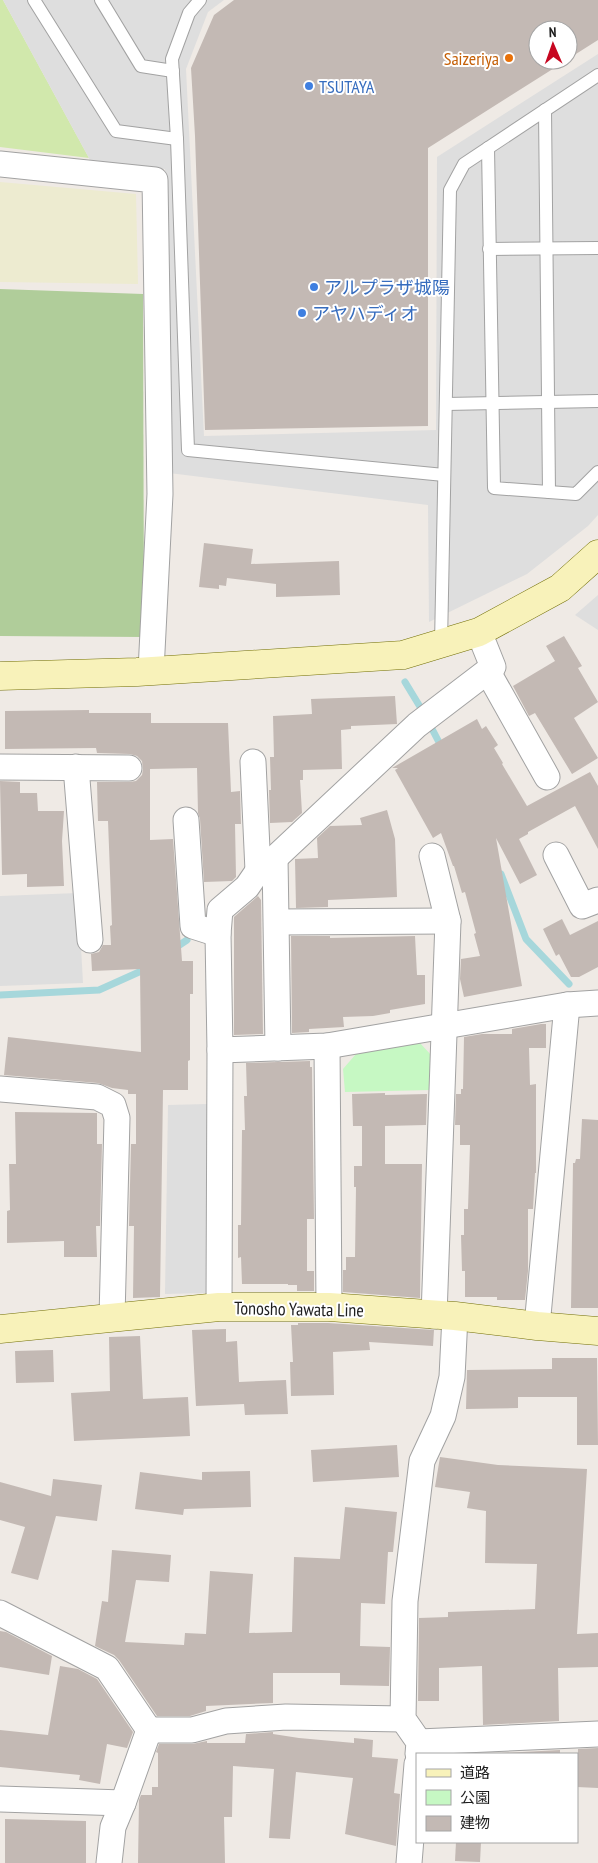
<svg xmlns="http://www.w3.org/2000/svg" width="598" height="1863" font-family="'PT Sans Narrow','Noto Sans JP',sans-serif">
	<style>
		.farmland { fill: #edebd0 }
		.grass { fill: #d1e8ac }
		.forest { fill: #b0cd9a }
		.park { fill: #c6f8c3 }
		.parking { fill: #dedede }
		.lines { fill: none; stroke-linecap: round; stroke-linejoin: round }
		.stream { stroke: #a6d7db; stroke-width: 7 }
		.building { fill: #c3b9b4 }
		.lane-casing { stroke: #a2a2a2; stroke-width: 14 }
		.street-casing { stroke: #a2a2a2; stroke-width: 27 }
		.secondary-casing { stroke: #737008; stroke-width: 29 }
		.lane { stroke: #fff; stroke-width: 12 }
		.street { stroke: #fff; stroke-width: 25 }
		.secondary { stroke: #f8f2ba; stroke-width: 28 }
		.food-dot { fill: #e8710a; stroke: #fff; stroke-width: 2 }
		.shop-dot { fill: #3f7fe0; stroke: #fff; stroke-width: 2 }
		.labels { text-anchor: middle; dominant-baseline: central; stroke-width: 4; stroke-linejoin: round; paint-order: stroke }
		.food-label { font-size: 18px; fill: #c56008; stroke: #fff; text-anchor: end }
		.shop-label { font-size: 18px; fill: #366cbe; stroke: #fff; text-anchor: start }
		.street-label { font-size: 18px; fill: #1e1e1e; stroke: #fff }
	</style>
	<rect width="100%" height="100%" fill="#efeae5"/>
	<polygon class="farmland" points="0,182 136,194 138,284 0,282"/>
	<polygon class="grass" points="0,0 3,0 89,158 0,147"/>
	<polygon class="forest" points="0,289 143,294 144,637 0,636"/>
	<polygon class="park" points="419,1042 432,1056 431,1090 345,1092 343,1069 356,1054"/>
	<g class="parking">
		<polygon points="3,0 224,0 208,12 186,69 204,436 436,430 437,157 598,54 598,515 588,526 527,574 429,622 428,505 169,473 165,169 90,160"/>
		<polygon points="598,595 598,630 575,615"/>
		<polygon points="78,893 83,983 0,986 0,896"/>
		<polygon points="207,1104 206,1293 165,1294 168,1105"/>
	</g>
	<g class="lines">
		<g class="stream">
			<polyline points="405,682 422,710"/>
			<polyline points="430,725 442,748"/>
			<polyline points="501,874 526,939 569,984"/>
			<polyline points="175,948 187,940"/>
			<polyline points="0,995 99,990 148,968"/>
		</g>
	</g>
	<g class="building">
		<polygon points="234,0 598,0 598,40 568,59 568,30 538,30 538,60 567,60 428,148 428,426 205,430 195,136 191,68 214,15"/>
		<polygon points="204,543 253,549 251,564 339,561 340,595 276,597 276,584 227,578 226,586 219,585 219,589 199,587"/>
		<polygon points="564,636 582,666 578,668 598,702 574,718 598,758 572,774 535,713 529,716 513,686 555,661 546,646"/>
		<polygon points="395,696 397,724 351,726 351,729 341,730 342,769 303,770 303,780 300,780 302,813 292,822 270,823 269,790 271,790 270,757 274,757 273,716 312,714 311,699"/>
		<polygon points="89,710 89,713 151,713 151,723 228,723 231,792 240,791 241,824 235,824 236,877 232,881 204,882 200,819 198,813 197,768 150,769 150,840 173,839 182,961 193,961 193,994 190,994 190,1060 188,1061 188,1090 163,1090 160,1297 133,1298 134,1226 129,1226 131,1144 136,1144 136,1094 128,1094 128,1090 112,1088 98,1083 4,1075 8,1037 141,1052 140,969 92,971 91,954 99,952 103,945 111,945 110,926 112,925 108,821 98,821 97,782 129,782 136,781 142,775 143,769 142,761 137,756 130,754 97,753 96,748 5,749 5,711"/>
		<polygon points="477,719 482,729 486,726 498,745 494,748 503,763 502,764 527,806 590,772 598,786 598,849 575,806 528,832 528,834 519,839 537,875 520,884 496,838 522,986 464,997 460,979 461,959 480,956 474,934 476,933 465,892 462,893 454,866 453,866 441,833 433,838 395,770 398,768 392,768"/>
		<polygon points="0,781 20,782 20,793 37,793 38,811 64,811 62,841 64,886 27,887 27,874 2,875"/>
		<polygon points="387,810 395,839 397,897 328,900 328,907 296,908 295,859 318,858 317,838 330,826 362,825 360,818"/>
		<polygon points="258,896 261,900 263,1034 234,1035 234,917"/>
		<polygon points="562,919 570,935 598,921 598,967 579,977 571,977 559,954 556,956 543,929"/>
		<polygon points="291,936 330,936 330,938 415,936 417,975 425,975 425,1004 390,1010 390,1013 373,1016 343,1017 344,1027 309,1029 309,1032 292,1033"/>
		<polygon points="541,1024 546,1024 546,1048 529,1048 530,1085 536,1084 536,1173 535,1173 533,1209 528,1209 528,1271 525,1300 497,1300 497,1297 465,1297 465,1271 462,1271 461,1235 464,1235 464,1209 468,1209 470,1145 460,1145 460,1125 455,1125 456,1094 461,1094 461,1089 463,1089 464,1037 482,1034 512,1034 512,1029"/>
		<polygon points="310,1061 310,1067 312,1067 314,1219 307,1219 307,1271 314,1271 314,1291 297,1291 297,1285 288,1285 288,1284 242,1284 241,1257 238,1258 238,1225 241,1225 242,1130 245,1130 244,1096 247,1096 246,1063"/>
		<polygon points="385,1093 385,1095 427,1094 426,1125 385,1126 385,1164 422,1164 420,1298 343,1292 343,1270 346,1270 346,1257 355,1257 356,1187 354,1187 354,1166 362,1166 362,1126 353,1126 352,1094"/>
		<polygon points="15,1112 97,1113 97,1144 102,1144 100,1226 96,1226 97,1257 64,1257 64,1241 7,1243 7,1211 10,1210 9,1164 16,1164"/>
		<polygon points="582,1119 598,1120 598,1308 571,1308 573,1163 575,1163 576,1159 580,1159"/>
		<polygon points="298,1323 328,1323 434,1330 433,1346 369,1342 370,1350 333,1352 334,1395 291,1396 290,1362 293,1362 291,1325 298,1325"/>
		<polygon points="226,1329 226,1342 237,1341 239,1382 286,1380 288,1414 245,1415 244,1404 196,1406 192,1330"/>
		<polygon points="140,1336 143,1399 188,1397 190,1436 74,1441 71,1393 110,1391 109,1337"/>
		<polygon points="53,1350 54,1382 16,1383 15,1351"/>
		<polygon points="552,1358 597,1358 598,1445 577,1445 577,1397 518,1397 518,1408 466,1409 467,1370 552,1369"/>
		<polygon points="397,1445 399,1477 313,1482 311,1450"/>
		<polygon points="440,1457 498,1465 587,1469 577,1634 598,1633 598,1667 558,1668 559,1721 483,1725 482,1666 439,1668 439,1701 418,1701 419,1618 448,1617 448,1612 535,1609 537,1564 485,1563 486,1511 467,1508 470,1492 435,1487"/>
		<polygon points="250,1471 251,1507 184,1509 183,1515 135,1509 140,1472 202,1480 202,1472"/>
		<polygon points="53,1479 102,1485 97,1521 56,1516 38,1580 11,1573 25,1527 0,1520 0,1482 51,1496"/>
		<polygon points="345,1507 397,1512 393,1552 388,1552 385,1604 361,1603 360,1646 390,1647 389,1686 340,1685 340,1673 273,1673 273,1703 206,1706 206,1711 190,1716 157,1716 119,1660 114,1655 95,1646 102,1601 108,1602 112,1550 171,1555 169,1582 136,1580 125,1642 184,1645 185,1633 206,1634 210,1571 253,1574 249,1633 292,1632 294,1557 340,1559"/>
		<polygon points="0,1631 6,1632 52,1656 49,1675 0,1667"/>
		<polygon points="60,1666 78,1669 97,1679 133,1732 127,1748 107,1744 100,1784 79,1780 80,1775 0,1767 0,1730 48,1735"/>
		<polygon points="273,1732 273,1734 299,1738 354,1743 354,1738 373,1740 372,1757 398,1759 394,1793 400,1794 396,1846 345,1834 353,1778 296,1772 290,1839 269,1838 274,1769 233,1766 232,1817 224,1817 225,1863 138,1863 139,1800 141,1795 152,1795 152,1787 158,1787 158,1753 156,1752 159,1744 192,1744 207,1741 207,1743 245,1743 246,1734"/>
		<polygon points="598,1748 598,1788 577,1787 578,1749"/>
		<polygon points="560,1750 560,1754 483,1754"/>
		<polygon points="5,1819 86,1821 86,1863 5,1863"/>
		<polygon points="456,1842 481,1842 480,1862 455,1861"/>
	</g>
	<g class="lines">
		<g class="lane-casing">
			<g id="lane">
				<polyline points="34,0 116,131 177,139"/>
				<polyline points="101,0 141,66 173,71"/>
				<polyline points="200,0 189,13 172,59 177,139 188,450 444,475"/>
				<polyline points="545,110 549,492"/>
				<polyline points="488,148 494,488 576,494 598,472"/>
				<polyline points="489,249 598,248"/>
				<polyline points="446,404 598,401"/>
				<polyline points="441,644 450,190 464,164 598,75"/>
			</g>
		</g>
		<g class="street-casing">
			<g id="street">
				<polyline points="0,164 155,180 160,494 151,671"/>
				<polyline points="488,672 547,777"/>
				<polyline points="253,762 258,871"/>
				<polyline points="0,767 129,768"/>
				<polyline points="76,767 90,940"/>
				<polyline points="186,820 193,926 218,934"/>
				<polyline points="556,855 582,906 598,900"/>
				<polyline points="432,856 448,921 434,1316"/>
				<polyline points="275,858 278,1048"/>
				<polyline points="277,922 448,921"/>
				<polyline points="327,1046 329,1307"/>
				<polyline points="220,1050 327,1046 567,1005 598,1003"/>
				<polyline points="0,1089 97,1097 113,1105 117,1118 112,1318"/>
				<polyline points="219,1307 220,1050 218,934 220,910 247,887 258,871 275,858 417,725 493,667 479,632"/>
				<polyline points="537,1326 567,1005"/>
				<polyline points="0,1613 107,1668 149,1730 123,1803 113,1827 109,1863"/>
				<polyline points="149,1730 192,1730 226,1721 286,1717 403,1719"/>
				<polyline points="419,1742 598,1734"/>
				<polyline points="418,1754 419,1742 403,1719 405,1601 422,1461 443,1416 452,1377 455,1316"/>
				<polyline points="0,1799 123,1803"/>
				<polyline points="409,1863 417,1764"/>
			</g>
		</g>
		<g class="secondary-casing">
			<g id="secondary">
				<polyline points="0,676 137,672 403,655 479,632 560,588 598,554"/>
				<polyline points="0,1329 219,1307 329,1307 455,1316 537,1326 598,1331"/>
			</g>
		</g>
		<use href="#lane" class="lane"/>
		<use href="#street" class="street"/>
		<use href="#secondary" class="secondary"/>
	</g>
	<circle class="food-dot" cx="509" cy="58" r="5"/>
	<g class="shop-dot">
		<circle cx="309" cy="86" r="5"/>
		<circle cx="314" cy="287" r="5"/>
		<circle cx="302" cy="313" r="5"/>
	</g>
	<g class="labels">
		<g class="food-label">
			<text x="499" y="58">Saizeriya</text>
		</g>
		<g class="shop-label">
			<text x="319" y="86">TSUTAYA</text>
			<text x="324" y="287">アルプラザ城陽</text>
			<text x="312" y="313">アヤハディオ</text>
		</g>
		<g class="street-label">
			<text transform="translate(299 1309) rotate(1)">Tonosho Yawata Line</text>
		</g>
	</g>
	<rect x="416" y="1753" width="162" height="90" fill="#ffffff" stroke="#a5a5a5"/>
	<rect x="426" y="1769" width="25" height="8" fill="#f8f2ba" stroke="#a5a5a5"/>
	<text x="460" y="1778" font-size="15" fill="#1e1e1e">道路</text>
	<rect x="426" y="1790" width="25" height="15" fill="#c6f8c3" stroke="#a5a5a5"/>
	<text x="460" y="1803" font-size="15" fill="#1e1e1e">公園</text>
	<rect x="426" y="1816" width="25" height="15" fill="#c3b9b4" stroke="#a5a5a5"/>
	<text x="460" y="1828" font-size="15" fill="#1e1e1e">建物</text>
	<g transform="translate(553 45) rotate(358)"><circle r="24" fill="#ffffff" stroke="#a5a5a5"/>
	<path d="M0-4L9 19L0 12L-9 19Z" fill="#c70620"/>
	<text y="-8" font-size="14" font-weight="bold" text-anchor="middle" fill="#1e1e1e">N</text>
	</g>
</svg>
